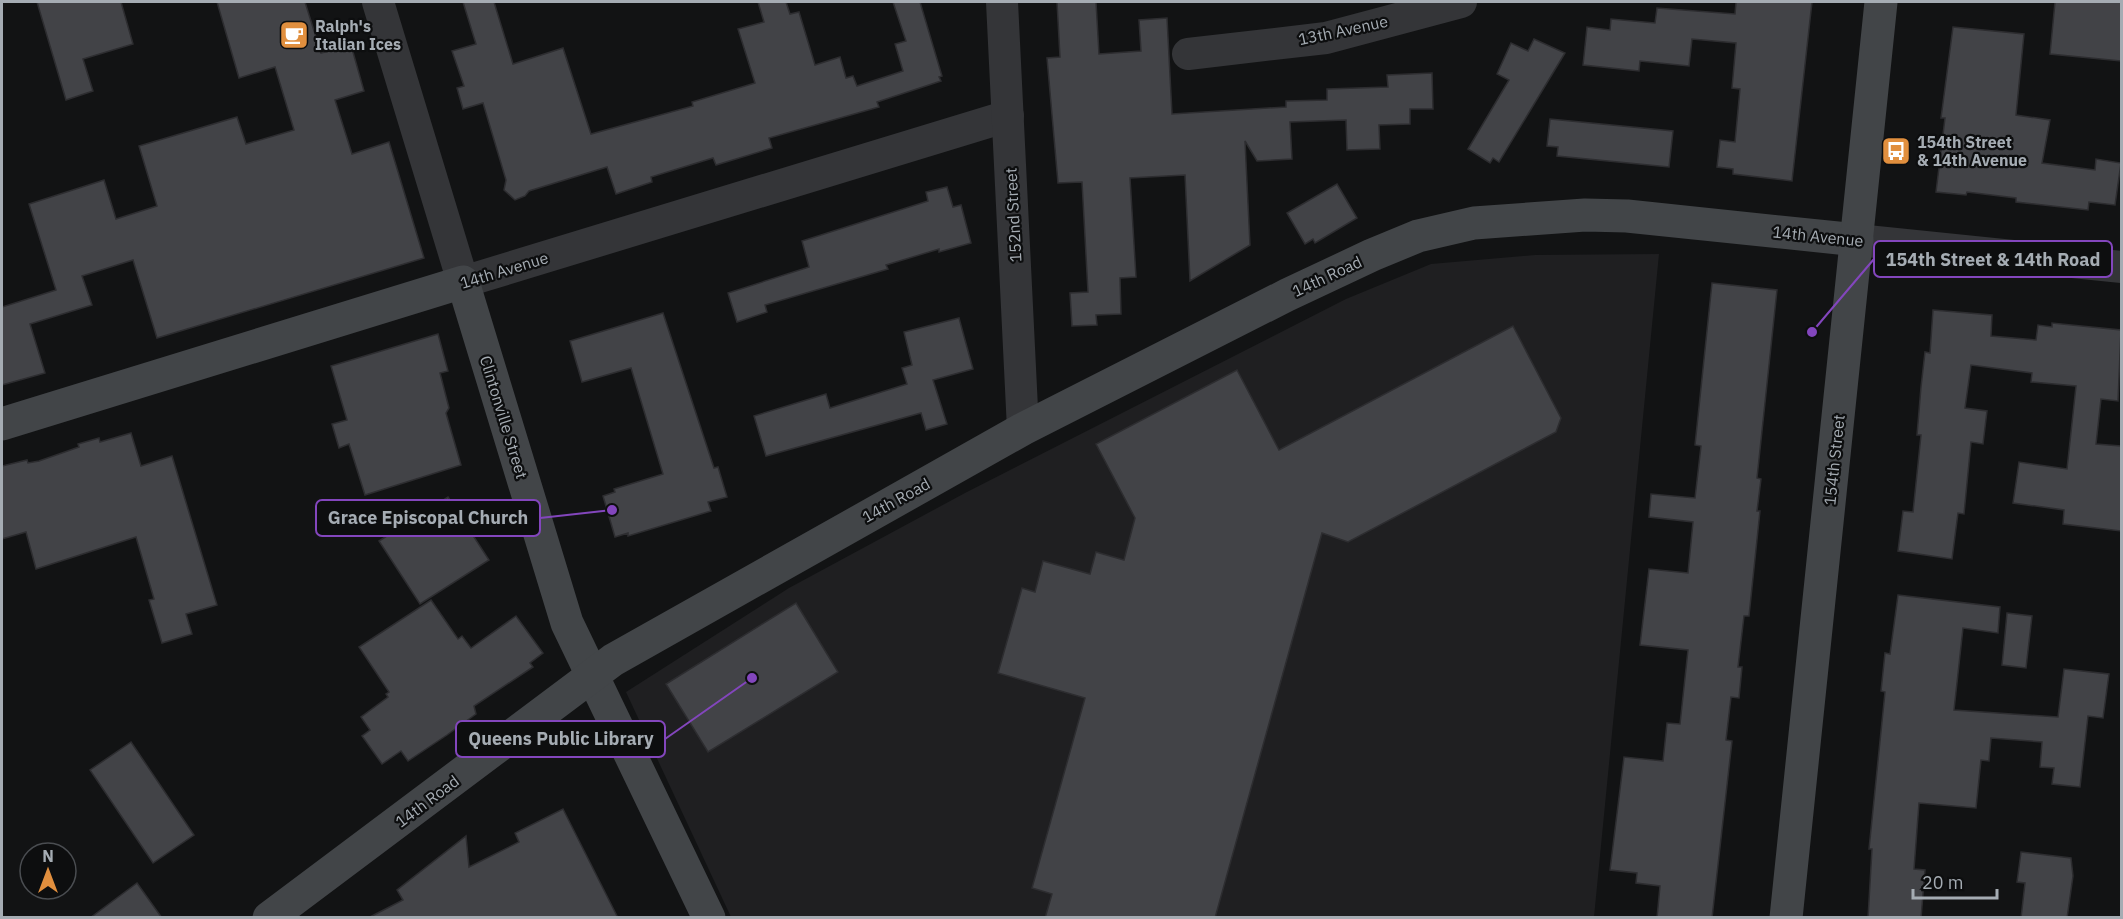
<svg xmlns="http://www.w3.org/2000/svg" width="2123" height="919" font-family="'IBM Plex Sans',sans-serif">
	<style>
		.built { fill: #1f1f21 }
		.building { fill: #424347; stroke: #2d2d30; stroke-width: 1.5 }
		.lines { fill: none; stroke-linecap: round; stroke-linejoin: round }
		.street { stroke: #343538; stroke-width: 32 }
		.secondary { stroke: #424548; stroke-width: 33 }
		.labels { text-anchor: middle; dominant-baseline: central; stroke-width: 4.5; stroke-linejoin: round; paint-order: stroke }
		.poi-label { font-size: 16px; font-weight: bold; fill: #a5acb3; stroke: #0d0e0f; text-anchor: start }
		.street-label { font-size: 16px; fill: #a5acb3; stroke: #0d0e0f }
		.leader { fill: none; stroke: #8346bd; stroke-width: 2 }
		.callout-dot { fill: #8346bd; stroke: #0d0e0f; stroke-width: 2 }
		.callout { fill: #0d0e0f; stroke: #8346bd; stroke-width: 2 }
		.callout-label { font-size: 18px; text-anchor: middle; font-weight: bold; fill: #a5acb3 }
	</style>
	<rect width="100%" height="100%" fill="#121314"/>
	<polygon class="built" points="1659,254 1594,917 731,917 626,692 789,588 965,493 1346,299 1431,264 1535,255"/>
	<g class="building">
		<polygon points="37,2 121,2 133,44 83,59 93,91 66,100"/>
		<polygon points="217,2 305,2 321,53 351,45 364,91 335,100 352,154 389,142 424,258 157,338 133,260 82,276 92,305 30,324 45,373 2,385 2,307 56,290 29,204 104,180 116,219 157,206 139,146 237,117 246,144 294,130 275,67 239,78"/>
		<polygon points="463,2 494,2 513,64 563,48 591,134 693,106 692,102 755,83 738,29 764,22 758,2 786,2 790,14 799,12 815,65 840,57 846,78 853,76 857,86 903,71 895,44 906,41 893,2 920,2 942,76 939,77 941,81 877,102 879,107 769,138 772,148 716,165 713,158 651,177 652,182 616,194 607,167 529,191 525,196 515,200 504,190 506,180 483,103 463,109 457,88 464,86 452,51 476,44"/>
		<polygon points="1057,2 1096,2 1099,54 1141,51 1139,20 1167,18 1172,114 1286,107 1286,101 1327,100 1327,89 1388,87 1387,75 1432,73 1433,109 1410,109 1410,124 1379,125 1380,149 1347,150 1346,120 1290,122 1292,159 1257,161 1245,141 1250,245 1190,281 1185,175 1130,178 1136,277 1120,278 1121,314 1096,315 1097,325 1072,326 1070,293 1088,292 1082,182 1058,183 1047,58 1060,57"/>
		<polygon points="1736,2 1812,2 1792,181 1733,174 1733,169 1717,167 1720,140 1735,142 1740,89 1732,88 1736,43 1692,39 1689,66 1640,61 1639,71 1583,65 1587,27 1610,30 1611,19 1655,23 1657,8 1735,14"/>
		<polygon points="2055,2 2121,2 2121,61 2050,54"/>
		<polygon points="1953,27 2024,34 2016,115 2050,120 2042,163 2095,170 2096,159 2121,163 2115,205 2089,202 2088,210 2016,202 2016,198 1967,192 1966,195 1936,192 1945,118 1941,118"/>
		<polygon points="1534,39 1565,53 1499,162 1493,158 1490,163 1468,149 1509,80 1497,74 1511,43 1528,51"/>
		<polygon points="1550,119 1673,131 1669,167 1557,156 1558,147 1547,146"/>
		<polygon points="1337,184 1357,218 1315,243 1313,239 1305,244 1287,213"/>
		<polygon points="947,187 953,207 961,205 971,243 939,252 939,249 886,265 888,269 765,305 767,312 737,322 728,293 809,267 802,241 928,201 926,192"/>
		<polygon points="1712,283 1777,290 1757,478 1761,479 1757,511 1760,511 1749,616 1744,616 1738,667 1742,667 1739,698 1731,697 1726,740 1732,741 1712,918 1657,918 1660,886 1636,883 1637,873 1610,870 1624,757 1663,761 1667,723 1680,724 1688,650 1640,645 1649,569 1688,573 1693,522 1649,517 1651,494 1695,498 1701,446 1695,445"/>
		<polygon points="1933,310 1992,315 1991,336 2036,340 2038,325 2052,327 2052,323 2121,330 2118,401 2101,399 2096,444 2121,446 2121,531 2063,524 2064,510 2013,503 2019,462 2067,469 2076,386 2031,382 2032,373 1971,365 1965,408 1987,411 1983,444 1971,442 1964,514 1958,513 1952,559 1898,551 1903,511 1913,512 1921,435 1917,435 1921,387 1925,352 1930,353"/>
		<polygon points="663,313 714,468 718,467 727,497 708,502 711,511 628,536 628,533 615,537 603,496 615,492 614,489 663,474 631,368 582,382 570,341"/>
		<polygon points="959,318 973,369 933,380 947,424 926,430 921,413 766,456 754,416 826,394 830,408 907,384 902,368 912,365 904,332"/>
		<polygon points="1513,326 1561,418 1556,432 1348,542 1322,533 1215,918 1045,918 1052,894 1032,888 1085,698 998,673 1022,588 1035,592 1043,561 1090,574 1096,552 1124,560 1135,518 1096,444 1237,370 1279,450"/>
		<polygon points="438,334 448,371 440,373 449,408 446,413 461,465 365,495 349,444 339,448 332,424 347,420 331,366"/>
		<polygon points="131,433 141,466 172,456 217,605 186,614 192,634 162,643 149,600 154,599 136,537 36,569 26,532 2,539 2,466 27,460 28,463 39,461 79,447 78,444 99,438 100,442"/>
		<polygon points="448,497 489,560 420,604 379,541"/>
		<polygon points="1898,595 2000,607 1998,633 1963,628 1954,710 2058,717 2064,669 2109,674 2103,718 2088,716 2080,787 2052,784 2054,768 2040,767 2042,742 1991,738 1989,761 1981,760 1976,808 1919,803 1914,869 1925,870 1921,918 1868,918 1872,849 1869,849 1885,692 1881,691 1885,653 1890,654"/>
		<polygon points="431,600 458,639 462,636 471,648 516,616 543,653 530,663 533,667 474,706 476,714 447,735 408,761 401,751 382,764 362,736 370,730 361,717 388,697 386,694 389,692 359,647"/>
		<polygon points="796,603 838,672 708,752 666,684"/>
		<polygon points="2007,613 2032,616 2026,668 2002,665"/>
		<polygon points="131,742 194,835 153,863 90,770"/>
		<polygon points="563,809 618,918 368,918 403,900 397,890 466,836 469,867 519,842 515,833"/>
		<polygon points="2021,852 2071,858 2073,876 2067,918 2021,918 2025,883 2017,882"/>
		<polygon points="137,883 162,918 90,918"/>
	</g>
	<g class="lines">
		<g class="street">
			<polyline points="378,2 463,282 1008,116"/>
			<polyline points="1002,2 1023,429"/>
			<polyline points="1188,54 1326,38 1461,2"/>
			<polyline points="1857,240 2122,267"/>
		</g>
		<g class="secondary">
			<polyline points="2,424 463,282 567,623 709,918"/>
			<polyline points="269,918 613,660 1023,429 1287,295 1372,255 1418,236 1474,223 1585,215 1627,216 1857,240"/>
			<polyline points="1786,918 1881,2"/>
		</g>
	</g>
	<defs>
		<g id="cafe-square" transform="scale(1.5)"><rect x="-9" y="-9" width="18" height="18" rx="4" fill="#e18f3e" stroke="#0d0e0f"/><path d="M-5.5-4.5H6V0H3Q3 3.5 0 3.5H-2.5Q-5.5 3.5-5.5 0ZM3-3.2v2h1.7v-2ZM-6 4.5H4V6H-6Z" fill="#fff"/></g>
		<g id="bus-square" transform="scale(1.5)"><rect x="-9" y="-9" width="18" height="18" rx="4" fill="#e18f3e" stroke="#0d0e0f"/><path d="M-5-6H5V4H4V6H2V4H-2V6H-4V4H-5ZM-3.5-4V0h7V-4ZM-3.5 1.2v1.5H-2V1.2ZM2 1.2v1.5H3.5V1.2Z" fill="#fff"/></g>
	</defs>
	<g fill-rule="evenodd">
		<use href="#cafe-square" x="294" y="35"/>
		<use href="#bus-square" x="1896" y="151"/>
	</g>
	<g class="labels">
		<g class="poi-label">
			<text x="315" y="26">Ralph's<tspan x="315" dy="18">Italian Ices</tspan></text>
			<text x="1917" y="142">154th Street<tspan x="1917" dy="18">&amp; 14th Avenue</tspan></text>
		</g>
		<g class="street-label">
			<text transform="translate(1343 30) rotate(-12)">13th Avenue</text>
			<text transform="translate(1013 215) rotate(-93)">152nd Street</text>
			<text transform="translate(1818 236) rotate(6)">14th Avenue</text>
			<text transform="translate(504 270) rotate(-17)">14th Avenue</text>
			<text transform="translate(1327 276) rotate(-25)">14th Road</text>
			<text transform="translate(504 417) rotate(73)">Clintonville Street</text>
			<text transform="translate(1834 460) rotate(-84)">154th Street</text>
			<text transform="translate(896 500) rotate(-29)">14th Road</text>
			<text transform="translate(427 801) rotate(-37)">14th Road</text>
		</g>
	</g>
	<path class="leader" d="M1812 332L1874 259M612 510L540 518M752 678L665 739"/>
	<g class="callout-dot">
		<circle cx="1812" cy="332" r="6"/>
		<circle cx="612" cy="510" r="6"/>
		<circle cx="752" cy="678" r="6"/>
	</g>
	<g class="callout">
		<rect x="1874" y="241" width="238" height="36" rx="6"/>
		<rect x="316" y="500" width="224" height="36" rx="6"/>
		<rect x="456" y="721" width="209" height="36" rx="6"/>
	</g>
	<g class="callout-label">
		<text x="1993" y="266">154th Street &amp; 14th Road</text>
		<text x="428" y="524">Grace Episcopal Church</text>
		<text x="561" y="745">Queens Public Library</text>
	</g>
	<rect width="2123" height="919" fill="none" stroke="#a5acb3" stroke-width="6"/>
	<g transform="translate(48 871)"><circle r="28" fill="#0d0e0f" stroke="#4a4d51" stroke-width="1.5"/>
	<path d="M0-4.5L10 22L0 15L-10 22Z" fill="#e18f3e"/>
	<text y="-9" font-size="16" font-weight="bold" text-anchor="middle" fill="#a5acb3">N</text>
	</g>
	<path d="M1913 889v9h84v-9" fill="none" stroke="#a5acb3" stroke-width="3"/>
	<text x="1922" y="889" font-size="18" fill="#a5acb3" stroke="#0d0e0f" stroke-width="4.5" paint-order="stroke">20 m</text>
</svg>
